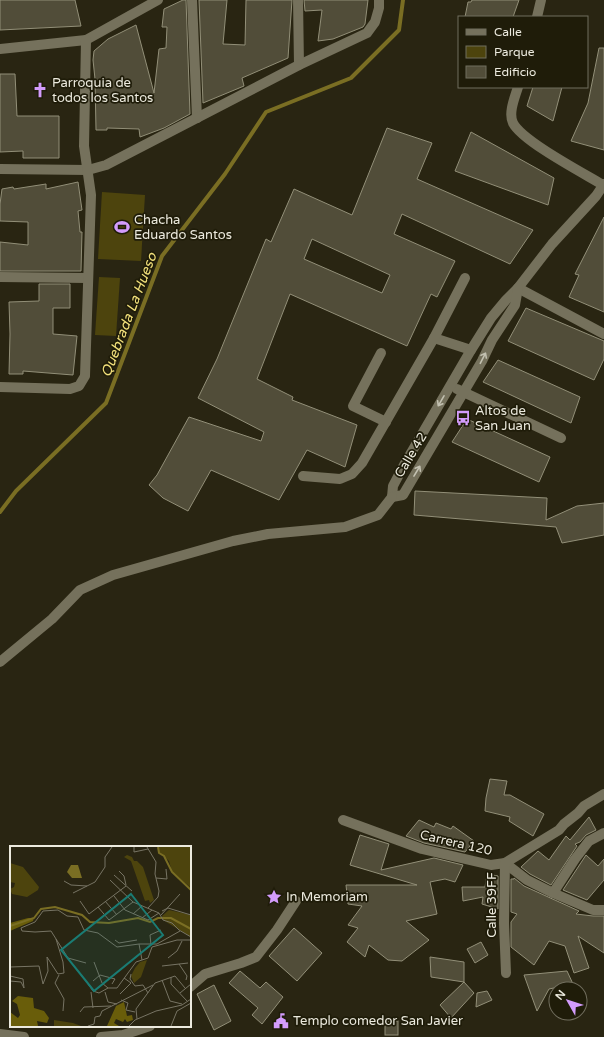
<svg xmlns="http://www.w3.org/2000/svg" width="604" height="1037" font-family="'Varela Round',sans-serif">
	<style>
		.green { fill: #4d440d }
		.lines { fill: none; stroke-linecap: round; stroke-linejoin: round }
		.stream { stroke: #7a6e23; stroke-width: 4 }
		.building { fill: #514d39; stroke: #928f78; fill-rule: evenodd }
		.minor { stroke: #75715c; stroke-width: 10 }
		.oneway { stroke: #c2c0b0 }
		.labels { text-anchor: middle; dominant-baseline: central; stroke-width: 3.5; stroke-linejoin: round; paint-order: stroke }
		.poi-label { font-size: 13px; fill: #eceade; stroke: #1f1c09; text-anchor: start }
		.street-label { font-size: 13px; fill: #eceade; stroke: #1f1c09 }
		.water-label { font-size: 14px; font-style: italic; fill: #f3e17b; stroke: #1f1c09 }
		.inset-river { fill: none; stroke: #7a6e23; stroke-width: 2 }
		.inset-road { fill: none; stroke: #777464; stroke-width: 1 }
		.view { fill: #1a7c74; fill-opacity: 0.15; stroke: #1a7c74; stroke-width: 2 }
		.inset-edge { fill: none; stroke: #eceade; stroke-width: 2 }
	</style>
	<rect width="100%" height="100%" fill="#292512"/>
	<g class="green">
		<polygon points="102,192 145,195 141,261 98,259"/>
		<polygon points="99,277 120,278 116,336 95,335"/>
	</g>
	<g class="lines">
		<polyline class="stream" points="0,512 16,491 106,403 162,256 225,174 266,112 351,78 399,30 403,0"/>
	</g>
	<g class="building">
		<polygon points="0,0 75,0 81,26 0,30"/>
		<polygon points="183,0 186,0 190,114 164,128 140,137 139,129 107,128 107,130 96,130 95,79 93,60 94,51 108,39 136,25 154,93 159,49 166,48 167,27 162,27 164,9"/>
		<polygon points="199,0 227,0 223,44 245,45 246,0 292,0 288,58 242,78 244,86 203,103"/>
		<polygon points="304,0 368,0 365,24 363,27 333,39 318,41 322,10 305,11"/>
		<polygon points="472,0 519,0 513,17 465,17 468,2 471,2"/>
		<polygon points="599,48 604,48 604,150 571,141 588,103"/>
		<polygon points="0,74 15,74 17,116 59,116 59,158 23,158 23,151 0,152"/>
		<polygon points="533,87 562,87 553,121 527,106"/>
		<path d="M387,128L432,143L417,179L533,230L510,264L402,214L394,234L455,261L437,297L431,294L407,346L290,294L257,379L293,397L292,400L357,425L345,467L307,450L279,500L211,470L188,511L163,498L149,485L157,475L189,417L261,441L264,432L198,398L217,359L266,239L271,242L294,189L352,215ZM312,239L390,275L382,293L304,259Z"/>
		<polygon points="471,132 554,178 548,205 455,171"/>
		<polygon points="78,182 82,210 78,211 80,232 82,232 81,271 0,271 0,242 28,245 28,222 0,221 0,204 2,189 13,187 14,189 46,184 46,189"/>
		<polygon points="604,217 604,312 569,297 579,275 575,274"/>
		<polygon points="39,284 70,284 70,308 53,308 53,334 77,336 73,375 23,371 23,374 9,374 10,334 9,302 39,301"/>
		<polygon points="526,308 604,341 604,359 594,380 508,341"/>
		<polygon points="498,360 580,397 571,423 483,382"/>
		<polygon points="467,419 550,457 539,482 452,442"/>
		<polygon points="415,491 547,498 546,520 577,506 604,503 604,535 562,543 556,527 414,515"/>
		<polygon points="490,779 507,781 504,795 510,795 544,814 533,836 509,821 510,817 485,811 486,798"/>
		<polygon points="589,817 596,830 586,835 580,842 575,844 577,846 551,885 530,874 521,867 538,851 549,860 566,836 570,840"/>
		<polygon points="419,820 434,827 436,823 451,829 453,826 474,841 465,852 424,843 406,836"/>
		<polygon points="360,835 389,844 381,870 434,858 463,865 455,882 445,879 430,882 437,914 406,921 429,940 402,961 388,960 369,945 365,957 347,942 358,928 348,925 362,906 348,904 346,885 417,885 350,865"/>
		<polygon points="586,855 598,866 604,859 604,880 587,900 563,890"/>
		<polygon points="487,874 498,876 498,909 482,904 483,897 463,901 462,887 485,887"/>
		<polygon points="514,878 524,886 579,911 576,914 593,916 604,916 604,953 578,936 589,968 574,973 565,946 549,941 534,965 511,947 511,922 517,914 511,912 511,879 514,879"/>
		<polygon points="294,928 322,953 297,981 269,956"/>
		<polygon points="481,942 488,955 475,963 467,949"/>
		<polygon points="430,957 464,962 464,982 431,977"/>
		<polygon points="240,971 260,988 266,982 283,997 262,1024 252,1015 258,1008 229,983"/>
		<polygon points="567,971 573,984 549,989 537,1011 524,975"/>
		<polygon points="464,982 474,993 451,1018 440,1005"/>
		<polygon points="214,985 231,1021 214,1030 197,994"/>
		<polygon points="487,991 492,1000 476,1007 477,993"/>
		<rect x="385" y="1021" width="13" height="14"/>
	</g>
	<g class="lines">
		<g class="minor">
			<polyline points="192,0 197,118"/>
			<polyline points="298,0 299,65"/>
			<polyline points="537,17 541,0"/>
			<polyline points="0,49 86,40 158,0"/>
			<path d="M518,87C515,97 508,113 513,123C522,141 583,173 603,185"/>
			<polyline points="0,169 88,170 106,165 299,65 367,33 375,22 379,8 379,0"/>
			<polyline points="0,277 87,278"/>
			<polyline points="518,288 604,334"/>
			<polyline points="434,338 471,350"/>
			<polyline points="381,353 353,406 386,422"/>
			<polyline points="0,387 70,389 79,386 85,376 91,195 84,146 86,40"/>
			<polyline points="457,389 561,438"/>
			<polyline points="303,476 340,479 352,474 362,463 434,338 465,278"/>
			<polyline points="392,497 393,486 404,465 471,350 491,318 506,300 518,288 552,244 596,196 604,184"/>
			<polyline points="392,497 403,495 482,361 492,340 515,305 518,288"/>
			<polyline points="0,662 52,619 80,590 113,575 233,541 268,534 345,527 378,515 392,497"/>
			<polyline points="343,820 422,849 491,865 505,863 527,880 553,893 593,910 604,910"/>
			<polyline points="553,893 575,859 589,841 604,833"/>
			<polyline points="506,973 504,923 505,863 559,830 564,824 578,813 584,806 604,794"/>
			<polyline points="190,987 205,974 241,963 256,957 277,930 296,901"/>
			<polyline points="0,1034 24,1037"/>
			<polyline points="101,1037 123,1035 150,1026"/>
		</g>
	</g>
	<defs><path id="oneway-shaft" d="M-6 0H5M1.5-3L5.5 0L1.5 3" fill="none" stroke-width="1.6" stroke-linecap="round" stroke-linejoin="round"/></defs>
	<g class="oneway">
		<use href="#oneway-shaft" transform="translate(483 358) rotate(-63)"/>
		<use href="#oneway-shaft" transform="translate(441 401) rotate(120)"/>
		<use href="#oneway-shaft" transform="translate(417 471) rotate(-59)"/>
	</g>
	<defs>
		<g id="church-bare" transform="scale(1.2)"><path d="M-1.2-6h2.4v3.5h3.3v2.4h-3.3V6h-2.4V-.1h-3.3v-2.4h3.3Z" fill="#d39cfc" stroke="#1f1c09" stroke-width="2.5" paint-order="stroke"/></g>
		<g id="stadium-bare" transform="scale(1.2)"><path d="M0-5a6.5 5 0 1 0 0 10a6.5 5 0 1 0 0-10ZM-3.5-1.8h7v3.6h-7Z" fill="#d39cfc" stroke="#1f1c09" stroke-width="2.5" paint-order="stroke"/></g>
		<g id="bus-bare" transform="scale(1.2)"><path d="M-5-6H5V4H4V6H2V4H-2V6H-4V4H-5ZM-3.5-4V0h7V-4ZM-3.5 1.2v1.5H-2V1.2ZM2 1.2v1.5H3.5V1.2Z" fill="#d39cfc" stroke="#1f1c09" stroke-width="2.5" paint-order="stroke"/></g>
		<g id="sight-bare" transform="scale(1.2)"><path d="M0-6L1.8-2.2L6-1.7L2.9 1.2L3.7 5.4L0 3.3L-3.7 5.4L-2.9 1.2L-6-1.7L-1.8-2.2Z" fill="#d39cfc" stroke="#1f1c09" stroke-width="2.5" paint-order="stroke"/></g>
		<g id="civic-bare" transform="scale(1.2)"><path d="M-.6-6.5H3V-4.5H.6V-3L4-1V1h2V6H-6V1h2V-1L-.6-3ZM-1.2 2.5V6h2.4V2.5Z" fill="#d39cfc" stroke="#1f1c09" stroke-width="2.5" paint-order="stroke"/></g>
	</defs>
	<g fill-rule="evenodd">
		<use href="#church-bare" x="40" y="90"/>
		<use href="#stadium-bare" x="122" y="227"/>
		<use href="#bus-bare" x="463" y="418"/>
		<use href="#sight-bare" x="274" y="897"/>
		<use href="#civic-bare" x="281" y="1021"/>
	</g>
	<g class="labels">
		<g class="poi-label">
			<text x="52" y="83">Parroquia de<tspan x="52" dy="15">todos los Santos</tspan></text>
			<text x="134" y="220">Chacha<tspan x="134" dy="15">Eduardo Santos</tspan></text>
			<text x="475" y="411">Altos de<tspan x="475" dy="15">San Juan</tspan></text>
			<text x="286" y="897">In Memoriam</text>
			<text x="293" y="1021">Templo comedor San Javier</text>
		</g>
		<g class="street-label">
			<text transform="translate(411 455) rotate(-59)">Calle 42</text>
			<text transform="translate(456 843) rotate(13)">Carrera 120</text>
			<text transform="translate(492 905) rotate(-90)">Calle 39FF</text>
		</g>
		<g class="water-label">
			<text transform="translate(129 315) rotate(-69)">Quebrada La Hueso</text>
		</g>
	</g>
	<g transform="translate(10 846)">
		<rect width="181" height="181" fill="#292512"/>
		<path d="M149,1H181L180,41L162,26L159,15L148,5ZM117,9L122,11L124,15H127L133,21L144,54L140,57L139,54L135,55L121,15L114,11ZM0,17L13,21L29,41L28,44L17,51L2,48L0,43L4,41L5,37L0,36ZM159,64L181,69V91L153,74L152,70ZM137,114L131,131L124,137L121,130L125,122L130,116ZM44,174L63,177L71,180H44Z" fill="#4d440d"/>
		<path d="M18,72H24L23,75L0,85V77ZM8,150L23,152L24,162L34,165L39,172L37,177L27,175L28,180H0V166L8,172L10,169L7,158L2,155ZM114,156L117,170L122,169L123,174L117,176L115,173L113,176L106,173L104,177L109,180H97L106,160Z" fill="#695d0a"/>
		<path d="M61,19H68L72,32H62L57,26Z" fill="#7a6e23"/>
		<path class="inset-river" d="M148,1L149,7L154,10L162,26L181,44M0,80L24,72L31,63L45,61L72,69L80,76L99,77L128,72L140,76L148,72H161L181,83"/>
		<path class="inset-road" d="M124,1V6L138,3M137,1L146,16L145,28L149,45L148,51L138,62M109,25L114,30L116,39M104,29L122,45M146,32L157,33L156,23M100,34L123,56L149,67L153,74L162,77L169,84L181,91M54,35L61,39L77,40M63,47L85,36L95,21V11L102,1M104,50L115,64L138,74L149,67M70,55L79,68L116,40M95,55L107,69M88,61L99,74L123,56M152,65L158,62L181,69M123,68L132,60M151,69L170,48M132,72L142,64M105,94L109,97L127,94M129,98H147L170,85M129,98L132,114M141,99L140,89L151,84M37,111L48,128L54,127L53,116L46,93M158,112L167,105L172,95M84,116L92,137L98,142M76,117L58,112L41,85L25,86L12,85L11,82L25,76L33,65L48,64L57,70L68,71L74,84L88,87L107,101L129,98M169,118L177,130L176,134M152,120L178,117M0,121L29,120L33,138L38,125L37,111M121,128L120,133L125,140L133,139L138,147M49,129L45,137L54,153L53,165M0,130L13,133L14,142L11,136L0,135M161,131V138L177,155M152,134L160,155L172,158M83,135L90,129L105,133L102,138M78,138L83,145L89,147L98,142H107L126,116L138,112L142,101L167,94H181M81,146L83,162M95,146L98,156L107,158M170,147L181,138M110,148L121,137L114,132M111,154L118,157L116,164L125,166M70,166L74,161L101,160M127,173L126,163L145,137L165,130L175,142M78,180L84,178L85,171L90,170L92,165L143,139M119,180L125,174L146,165L172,159L181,153M161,180L167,165L181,157"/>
		<path class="view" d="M121,48L153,89L84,145L51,104Z"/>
		<rect width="181" height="181" class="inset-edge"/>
	</g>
	<rect x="458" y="16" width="130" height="72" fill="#1f1c09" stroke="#716e5e"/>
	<rect x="466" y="29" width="20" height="6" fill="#75715c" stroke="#716e5e"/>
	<text x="494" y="36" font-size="12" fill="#eceade">Calle</text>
	<rect x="466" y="46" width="20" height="12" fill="#4d440d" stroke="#716e5e"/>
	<text x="494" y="56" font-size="12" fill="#eceade">Parque</text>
	<rect x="466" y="66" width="20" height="12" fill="#514d39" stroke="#716e5e"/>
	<text x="494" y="76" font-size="12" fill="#eceade">Edificio</text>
	<g transform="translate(568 1001) rotate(309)"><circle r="19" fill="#1f1c09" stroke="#716e5e"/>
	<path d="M0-3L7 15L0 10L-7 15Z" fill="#d39cfc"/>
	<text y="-6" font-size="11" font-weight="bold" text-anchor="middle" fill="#eceade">N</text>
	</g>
</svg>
